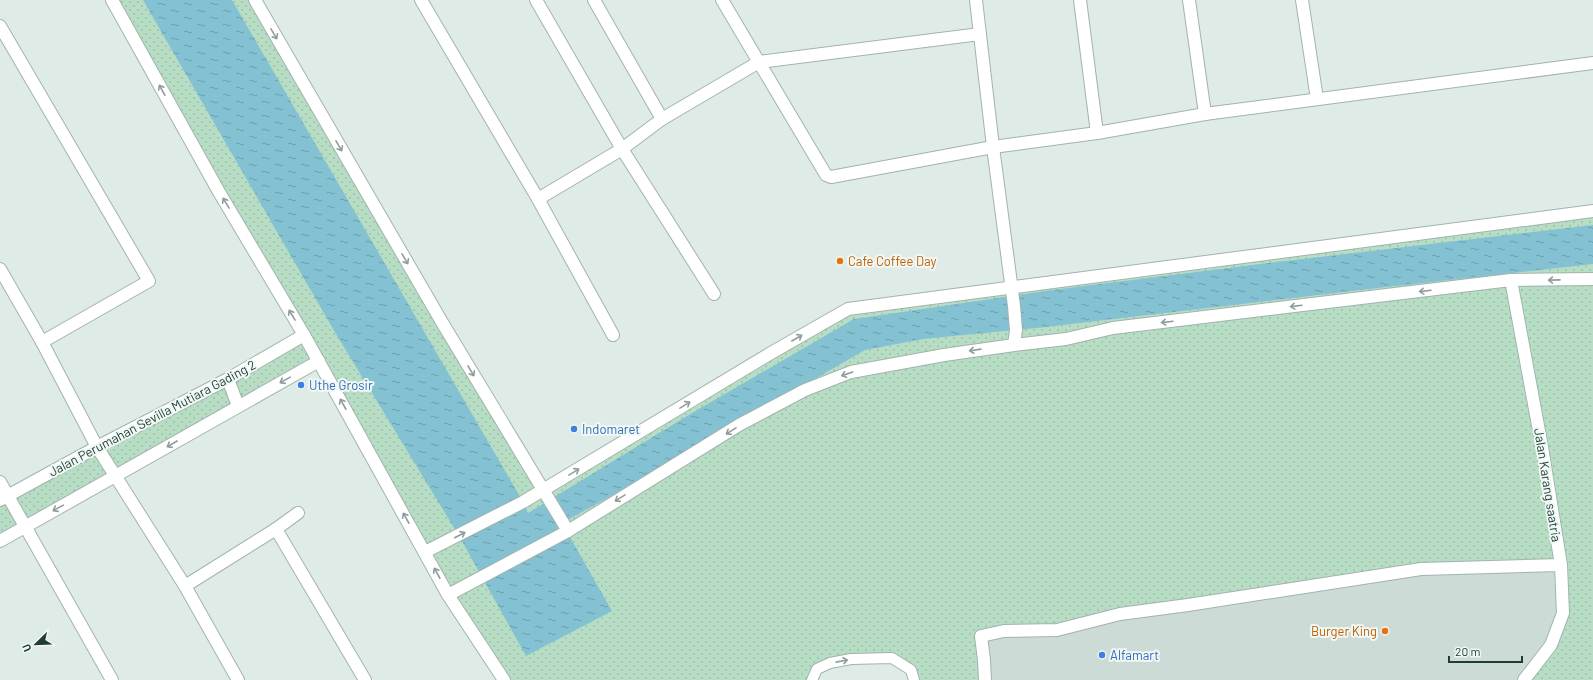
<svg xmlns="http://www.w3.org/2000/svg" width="1593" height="680" font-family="Barlow,sans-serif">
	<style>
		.built { fill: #cddbd6 }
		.grass { fill: url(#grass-dots) }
		.water { fill: url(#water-ripples) }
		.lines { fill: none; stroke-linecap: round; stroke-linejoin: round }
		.lane-casing { stroke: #a2b3ae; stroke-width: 12 }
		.street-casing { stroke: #a2b3ae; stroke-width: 14 }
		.secondary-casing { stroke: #9db7b0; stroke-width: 14 }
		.lane { stroke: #fff; stroke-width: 10 }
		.street { stroke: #fff; stroke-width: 12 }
		.secondary { stroke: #fff; stroke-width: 12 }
		.oneway { stroke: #8f9e9a }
		.food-dot { fill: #e8710a; stroke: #f0f8f4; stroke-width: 1.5 }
		.shop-dot { fill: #3f7fe0; stroke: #f0f8f4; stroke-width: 1.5 }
		.labels { text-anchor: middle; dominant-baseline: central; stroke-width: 4; stroke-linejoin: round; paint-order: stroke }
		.food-label { font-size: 13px; fill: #c56008; stroke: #f0f8f4; text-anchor: start }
		.shop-label { font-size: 13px; fill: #366cbe; stroke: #f0f8f4; text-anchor: start }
		.street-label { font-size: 13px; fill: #1f3c36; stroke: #f0f8f4 }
	</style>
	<defs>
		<pattern id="grass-dots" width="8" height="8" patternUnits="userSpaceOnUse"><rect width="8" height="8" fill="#b7dec4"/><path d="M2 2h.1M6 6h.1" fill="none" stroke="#9dbfa9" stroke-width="1.8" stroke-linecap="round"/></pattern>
		<pattern id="water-ripples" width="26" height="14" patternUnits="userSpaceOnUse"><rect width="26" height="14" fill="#84c2d3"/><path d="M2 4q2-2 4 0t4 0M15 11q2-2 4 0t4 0" fill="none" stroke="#6b9fac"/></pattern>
	</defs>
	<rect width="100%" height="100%" fill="#dfebe7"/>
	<polygon class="built" points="1561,565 1563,613 1524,680 985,680 981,636 1421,569"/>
	<polygon class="grass" points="112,0 255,0 543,491 848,309 1593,211 1593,680 1524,680 1563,613 1561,565 1421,569 1057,630 981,636 985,680 914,680 892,658 831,663 812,680 500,680 319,361 0,541 0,500 304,335"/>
	<polygon class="water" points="143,0 232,0 523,502 528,513 692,413 854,319 1052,290 1277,262 1593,225 1593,264 1369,289 1037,328 923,339 865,350 604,500 562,523 612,611 526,656 459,536 336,334"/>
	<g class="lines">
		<g class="lane-casing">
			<polyline id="lane" points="812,680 817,669 830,663 851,659 892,658 911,670 914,680"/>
		</g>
		<g class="street-casing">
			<g id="street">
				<polyline points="112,0 219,192 304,335 448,595 504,680"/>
				<polyline points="255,0 443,324 568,531"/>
				<polyline points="421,0 538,199 613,335"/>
				<polyline points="536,0 622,149 714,294"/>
				<polyline points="594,0 662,119"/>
				<polyline points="722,0 826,175 831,177 993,147 1097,133 1205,114 1593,63"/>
				<polyline points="976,0 993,147 1014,306 1016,330 1014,345"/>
				<polyline points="1080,0 1097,133"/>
				<polyline points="1189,0 1205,114"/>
				<polyline points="1302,0 1317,99"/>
				<polyline points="0,26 149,281 42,342"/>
				<polyline points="538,199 622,149 662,119 759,62 980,34"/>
				<polyline points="0,269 42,342 97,447 185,586 238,680"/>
				<polyline points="228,379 238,406"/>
				<polyline points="0,482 112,680"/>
				<polyline points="0,500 97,447 228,379 304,335"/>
				<polyline points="276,529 298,513"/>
				<polyline points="0,541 319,361"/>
				<polyline points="425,552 523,502 771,353 848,309 1593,211"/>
				<polyline points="185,586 276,529 365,680"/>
				<polyline points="448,595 568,531 739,425 805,390 851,372 944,355 1014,345 1066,339 1113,328 1511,280 1593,279"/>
				<polyline points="985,680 984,660 981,636 1004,631 1057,630 1120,614 1188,605 1421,569 1561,565"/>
			</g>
		</g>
		<g class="secondary-casing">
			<polyline id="secondary" points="1511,280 1542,447 1561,565 1563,613 1551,645 1524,680"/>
		</g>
		<use href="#lane" class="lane"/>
		<use href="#street" class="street"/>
		<use href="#secondary" class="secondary"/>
	</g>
	<defs><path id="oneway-shaft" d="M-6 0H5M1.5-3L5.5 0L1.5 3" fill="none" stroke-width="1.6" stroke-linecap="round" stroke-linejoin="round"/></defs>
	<g class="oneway">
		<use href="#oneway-shaft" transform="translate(274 34) rotate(60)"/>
		<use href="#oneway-shaft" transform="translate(162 90) rotate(-119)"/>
		<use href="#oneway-shaft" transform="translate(339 146) rotate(60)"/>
		<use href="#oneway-shaft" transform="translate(226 203) rotate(-121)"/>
		<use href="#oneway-shaft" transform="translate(405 259) rotate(60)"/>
		<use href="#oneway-shaft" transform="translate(1554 280) rotate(179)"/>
		<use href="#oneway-shaft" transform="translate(1425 291) rotate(173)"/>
		<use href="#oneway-shaft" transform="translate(1296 306) rotate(173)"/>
		<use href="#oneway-shaft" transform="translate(292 315) rotate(-121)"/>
		<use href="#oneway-shaft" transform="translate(1167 322) rotate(173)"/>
		<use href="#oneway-shaft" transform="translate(797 338) rotate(-30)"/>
		<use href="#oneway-shaft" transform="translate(975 350) rotate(172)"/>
		<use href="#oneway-shaft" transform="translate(471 371) rotate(59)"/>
		<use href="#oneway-shaft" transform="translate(847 374) rotate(161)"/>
		<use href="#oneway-shaft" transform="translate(285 380) rotate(151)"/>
		<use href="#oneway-shaft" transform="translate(343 404) rotate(-119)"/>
		<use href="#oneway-shaft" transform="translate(685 405) rotate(-31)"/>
		<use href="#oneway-shaft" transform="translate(731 431) rotate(148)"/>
		<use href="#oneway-shaft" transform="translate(172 444) rotate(150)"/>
		<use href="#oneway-shaft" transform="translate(574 472) rotate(-31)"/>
		<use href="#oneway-shaft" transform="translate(620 498) rotate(148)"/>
		<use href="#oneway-shaft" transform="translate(58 508) rotate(151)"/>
		<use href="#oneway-shaft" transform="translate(406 518) rotate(-119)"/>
		<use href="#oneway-shaft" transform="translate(460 535) rotate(-27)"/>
		<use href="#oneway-shaft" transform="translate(437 573) rotate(-119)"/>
		<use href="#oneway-shaft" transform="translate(842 661) rotate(-11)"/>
	</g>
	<g class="food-dot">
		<circle cx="840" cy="261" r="4"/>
		<circle cx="1385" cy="631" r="4"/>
	</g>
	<g class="shop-dot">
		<circle cx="301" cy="385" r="4"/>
		<circle cx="574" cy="429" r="4"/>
		<circle cx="1102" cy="655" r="4"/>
	</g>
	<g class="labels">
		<g class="food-label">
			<text x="848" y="261">Cafe Coffee Day</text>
			<text x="1377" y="631" text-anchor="end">Burger King</text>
		</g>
		<g class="shop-label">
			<text x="309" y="385">Uthe Grosir</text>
			<text x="582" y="429">Indomaret</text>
			<text x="1110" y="655">Alfamart</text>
		</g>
		<g class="street-label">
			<text transform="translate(152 418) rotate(-28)">Jalan Perumahan Sevilla Mutiara Gading 2</text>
			<text transform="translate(1548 485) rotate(81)">Jalan Karang saatria</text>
		</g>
	</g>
	<g transform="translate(36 644) rotate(247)" stroke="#f0f8f4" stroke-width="3" paint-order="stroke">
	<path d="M0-3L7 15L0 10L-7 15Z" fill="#1f3c36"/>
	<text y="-6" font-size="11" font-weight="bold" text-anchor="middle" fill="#1f3c36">U</text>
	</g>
	<path d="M1449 656v6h73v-6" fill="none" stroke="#1f3c36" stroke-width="2"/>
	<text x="1455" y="656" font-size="12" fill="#1f3c36" stroke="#f0f8f4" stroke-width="3" paint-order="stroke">20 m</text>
</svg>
